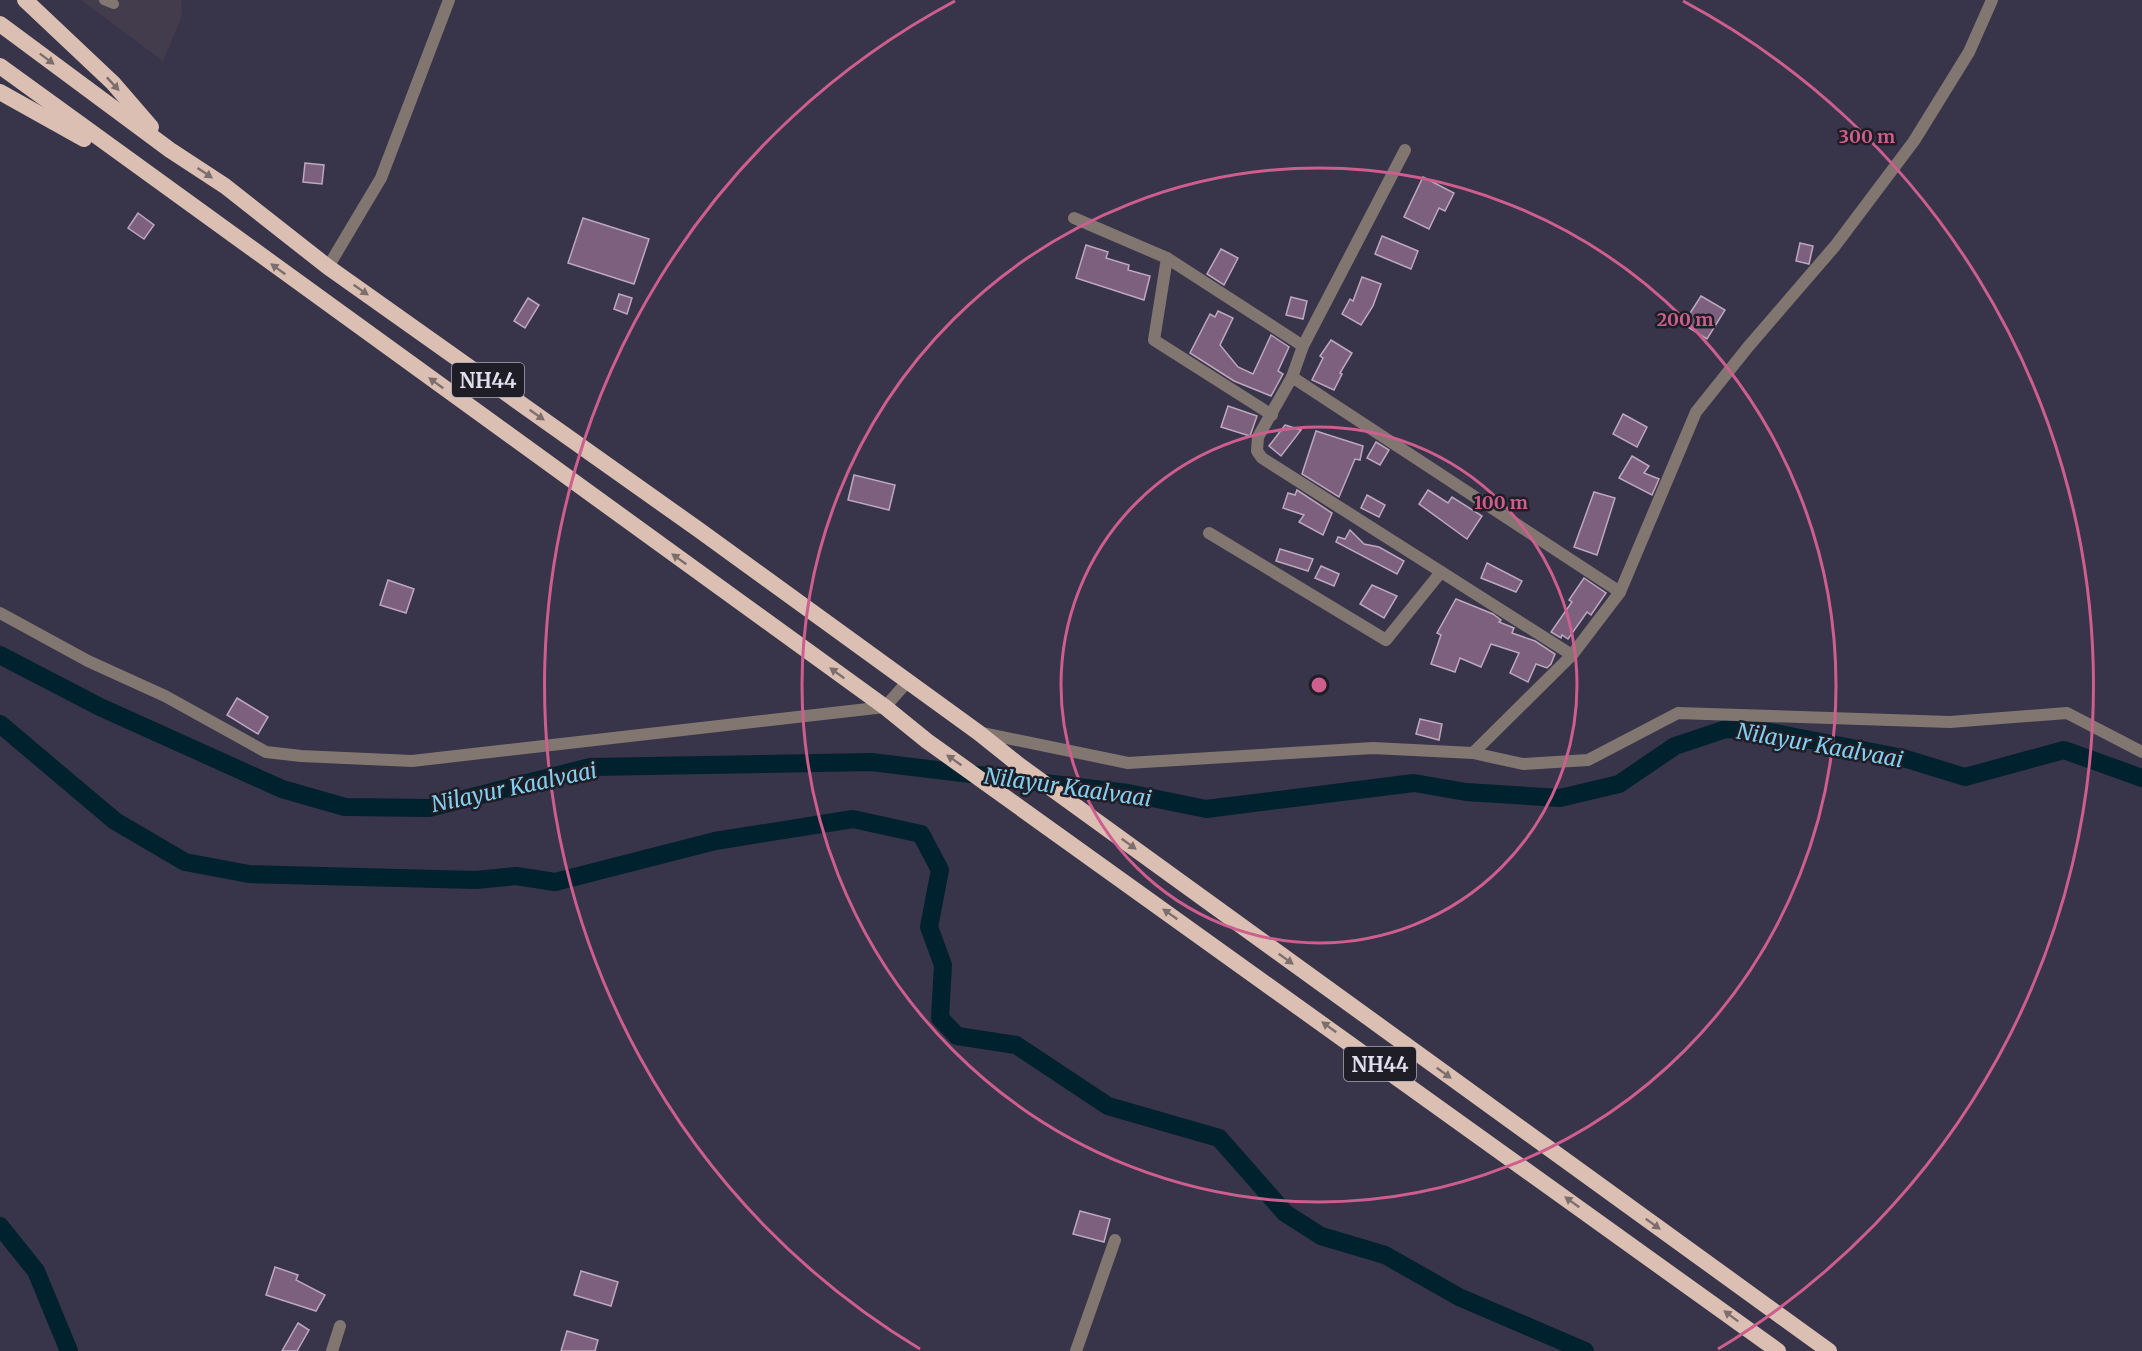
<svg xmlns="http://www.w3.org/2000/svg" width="2142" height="1351" font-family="Merriweather,serif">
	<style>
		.education { fill: #433c4c }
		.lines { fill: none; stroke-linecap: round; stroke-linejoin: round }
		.canal { stroke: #00212e; stroke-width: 18 }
		.building { fill: #7d607d; stroke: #bda8bd; stroke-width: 1.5 }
		.service { stroke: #827670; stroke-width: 10 }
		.minor { stroke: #827670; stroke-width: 12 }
		.tertiary { stroke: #827670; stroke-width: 12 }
		.trunk { stroke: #dabfb2; stroke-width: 16 }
		.oneway { fill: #7c6e6c }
		.ring { fill: none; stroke: #cd5e8e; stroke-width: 3 }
		.labels { text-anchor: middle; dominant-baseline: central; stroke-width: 5; stroke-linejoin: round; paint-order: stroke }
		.shield { fill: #1f1e27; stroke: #a7a5b2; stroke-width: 1.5 }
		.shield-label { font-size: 20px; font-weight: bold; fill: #e1dfed }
		.water-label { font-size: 22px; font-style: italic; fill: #83cfef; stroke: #1f1e27 }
		.centre { fill: #cd5e8e; stroke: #1f1e27; stroke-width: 3 }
		.ring-label { font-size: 18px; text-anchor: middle; font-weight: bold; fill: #cd5e8e; stroke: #1f1e27; stroke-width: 5; stroke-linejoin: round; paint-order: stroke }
	</style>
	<rect width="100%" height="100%" fill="#38344a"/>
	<polygon class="education" points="81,0 181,0 182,16 163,61"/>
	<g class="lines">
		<g class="canal">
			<polyline points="0,655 100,707 282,789 345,807 429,808 590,767 871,762 1128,793 1206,809 1414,783 1466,792 1560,798 1619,784 1675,746 1726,729 1770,732 1903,758 1965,777 2064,750 2142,778"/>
			<polyline points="0,724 115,821 185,862 249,874 476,880 516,876 555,882 715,841 853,819 921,834 940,870 929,927 943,965 940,1018 957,1036 1016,1045 1108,1106 1219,1138 1285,1213 1321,1236 1385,1255 1459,1297 1585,1351"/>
			<polyline points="0,1226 36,1271 69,1351"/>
		</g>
	</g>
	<g class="building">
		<polygon points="305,163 324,165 322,184 303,182"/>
		<polygon points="1423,177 1454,193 1445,211 1439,208 1429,229 1404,217"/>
		<polygon points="138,213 154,225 144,239 128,228"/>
		<polygon points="583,218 649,239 634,284 568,263"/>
		<polygon points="1382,236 1418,251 1411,269 1375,254"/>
		<polygon points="1800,243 1813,246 1809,264 1796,261"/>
		<polygon points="1086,245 1108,252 1106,258 1129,265 1128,270 1150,276 1144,300 1076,278"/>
		<polygon points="1221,249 1238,258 1224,285 1207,274"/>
		<polygon points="1362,277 1381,284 1373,306 1361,325 1342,314 1350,299 1353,301"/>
		<polygon points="619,294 632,298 627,314 614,309"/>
		<polygon points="1701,296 1725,310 1707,339 1683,324"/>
		<polygon points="1291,297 1307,301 1303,319 1286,315"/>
		<polygon points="528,298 539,305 525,328 514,321"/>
		<polygon points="1218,311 1233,318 1220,345 1238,367 1253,374 1271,335 1289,347 1278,371 1283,374 1271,396 1234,381 1190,353 1210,314 1215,317"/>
		<polygon points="1331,340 1352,353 1340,373 1342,374 1334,390 1312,380 1323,358 1320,356"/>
		<polygon points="1228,406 1257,416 1250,436 1221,427"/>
		<polygon points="1623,414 1647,427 1637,447 1613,434"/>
		<polygon points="1285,425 1301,430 1281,456 1269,446"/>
		<polygon points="1316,431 1363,446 1360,460 1355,459 1339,497 1302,474"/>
		<polygon points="1376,442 1389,450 1380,465 1367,458"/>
		<polygon points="1632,456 1649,466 1644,473 1659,479 1652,495 1619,478"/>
		<polygon points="854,475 895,485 889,510 848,500"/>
		<polygon points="1297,490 1332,513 1323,535 1299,522 1304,515 1283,508 1288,493 1295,495"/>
		<polygon points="1428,490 1448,503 1452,497 1482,516 1467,539 1419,504"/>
		<polygon points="1594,492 1615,498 1597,555 1574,547"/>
		<polygon points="1367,495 1385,505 1379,517 1361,508"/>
		<polygon points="1350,530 1364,544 1379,547 1404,561 1397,574 1336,542 1338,537 1345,539"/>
		<polygon points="1280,549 1313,559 1308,571 1276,561"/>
		<polygon points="1487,563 1522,581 1516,592 1481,578"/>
		<polygon points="1321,566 1339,574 1334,586 1315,578"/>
		<polygon points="1584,578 1606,593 1591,615 1587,612 1568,639 1562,635 1561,638 1551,632 1572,602 1569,600"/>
		<polygon points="388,580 414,589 406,613 380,605"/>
		<polygon points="1372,585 1397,596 1384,618 1360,604"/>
		<polygon points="1456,599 1493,614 1501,620 1499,622 1514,628 1512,633 1535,641 1555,654 1551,664 1547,668 1536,664 1528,682 1510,673 1519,653 1491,644 1481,667 1460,658 1455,672 1431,664 1441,635 1437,633"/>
		<polygon points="237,698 268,717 258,734 227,715"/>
		<polygon points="1420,719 1442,724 1439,740 1416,734"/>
		<polygon points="1080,1211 1110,1219 1104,1242 1073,1234"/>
		<polygon points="275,1267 298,1275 296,1280 325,1295 316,1311 266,1295"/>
		<polygon points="581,1271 618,1282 611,1306 574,1295"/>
		<polygon points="298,1323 309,1330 297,1351 282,1351"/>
		<polygon points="567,1331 598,1340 595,1351 561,1351"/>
	</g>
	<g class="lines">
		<polyline class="service" points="104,0 114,4"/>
		<g class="minor">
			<polyline points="1405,150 1303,346 1292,377 1258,437 1257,451 1262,458 1572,655"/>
			<polyline points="1074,218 1167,258 1303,346"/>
			<polyline points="1167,258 1154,340 1272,415"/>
			<polyline points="328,267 381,178 449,0"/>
			<polyline points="1292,377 1620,592"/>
			<polyline points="1209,533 1386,640 1441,572"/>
			<polyline points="1473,753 1572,655 1620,592 1696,412 1748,347 1835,246 1914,141 1969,52 1992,0"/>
			<polyline points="332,1351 340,1326"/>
			<polyline points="1076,1351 1115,1240"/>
		</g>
		<g class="tertiary">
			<polyline points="0,613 88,661 165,696 266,752 301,756 412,761 885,707 908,681"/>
			<polyline points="982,733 1128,763 1373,748 1473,753 1523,764 1588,760 1678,713 1950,722 2067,713 2142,752"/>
		</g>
		<g class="trunk">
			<polyline points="25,0 113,83 151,127"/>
			<polyline points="0,24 170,150 225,186 328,267 699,530 979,733 1019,765 1829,1351"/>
			<polyline points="0,66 885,707 927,741 1778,1351"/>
			<polyline points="0,92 84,139"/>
		</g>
	</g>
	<defs><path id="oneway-solid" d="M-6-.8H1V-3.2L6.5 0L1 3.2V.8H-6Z" transform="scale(1.5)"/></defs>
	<g class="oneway">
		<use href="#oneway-solid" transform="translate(47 59) rotate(37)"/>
		<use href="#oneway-solid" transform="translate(113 84) rotate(47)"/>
		<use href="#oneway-solid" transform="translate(205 173) rotate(34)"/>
		<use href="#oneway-solid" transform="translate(278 269) rotate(-144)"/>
		<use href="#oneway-solid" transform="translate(361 290) rotate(35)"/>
		<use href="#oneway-solid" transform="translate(436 383) rotate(-144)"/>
		<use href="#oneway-solid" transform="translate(537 415) rotate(35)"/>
		<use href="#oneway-solid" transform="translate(679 559) rotate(-144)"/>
		<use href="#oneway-solid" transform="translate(837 673) rotate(-144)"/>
		<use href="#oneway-solid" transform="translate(954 760) rotate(-145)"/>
		<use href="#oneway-solid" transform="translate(1129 844) rotate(36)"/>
		<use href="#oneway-solid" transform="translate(1170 914) rotate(-145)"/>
		<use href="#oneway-solid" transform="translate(1286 959) rotate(36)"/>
		<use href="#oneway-solid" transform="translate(1329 1027) rotate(-144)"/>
		<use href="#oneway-solid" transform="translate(1444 1073) rotate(36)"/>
		<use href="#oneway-solid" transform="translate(1572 1202) rotate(-144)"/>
		<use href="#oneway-solid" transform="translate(1653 1224) rotate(36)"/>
		<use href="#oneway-solid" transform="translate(1731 1316) rotate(-143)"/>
	</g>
	<g class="ring">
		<circle cx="1319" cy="685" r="258"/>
		<circle cx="1319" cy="685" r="517"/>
		<path d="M920 1349A775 775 0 0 1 955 1M1683 1A775 775 0 0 1 1718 1349"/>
	</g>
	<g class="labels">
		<g class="shield">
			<rect x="452" y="363" width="72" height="34" rx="4.5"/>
			<rect x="1344" y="1047" width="72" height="34" rx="4.5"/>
		</g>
		<g class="shield-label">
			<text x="488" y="380">NH44</text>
			<text x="1380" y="1064">NH44</text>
		</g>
		<g class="water-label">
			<text transform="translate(1820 745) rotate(10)">Nilayur Kaalvaai</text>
			<text transform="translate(514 787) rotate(-12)">Nilayur Kaalvaai</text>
			<text transform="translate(1068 787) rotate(8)">Nilayur Kaalvaai</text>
		</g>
	</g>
	<circle cx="1319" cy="685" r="9" class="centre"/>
	<g class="ring-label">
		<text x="1867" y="143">300 m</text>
		<text x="1685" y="326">200 m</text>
		<text x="1501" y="509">100 m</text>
	</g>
</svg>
